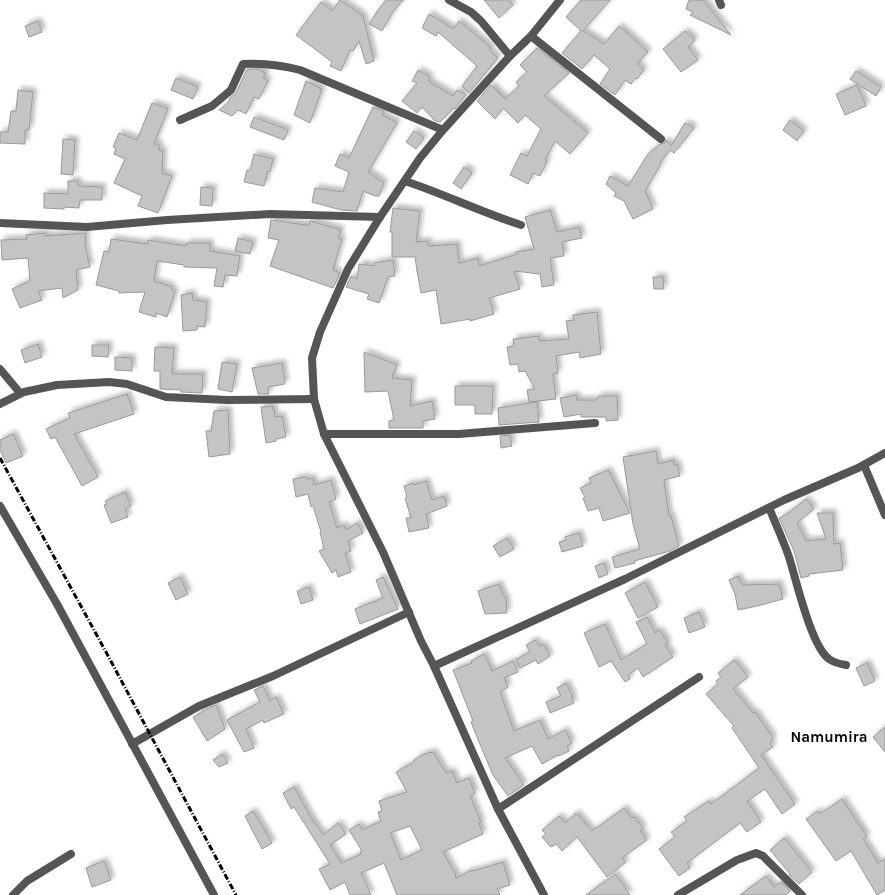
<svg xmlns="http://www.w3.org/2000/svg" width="885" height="895" font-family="Karla,sans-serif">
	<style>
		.building { fill: #c4c4c4; stroke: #999; fill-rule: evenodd; filter: url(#shadow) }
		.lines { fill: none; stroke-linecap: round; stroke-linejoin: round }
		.street { stroke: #555; stroke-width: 8 }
		.rail { stroke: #000; stroke-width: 3; stroke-dasharray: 6 2 1 2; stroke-linecap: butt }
		.labels { text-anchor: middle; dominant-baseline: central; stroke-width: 3.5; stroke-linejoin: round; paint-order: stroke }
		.quarter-label { font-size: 15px; font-weight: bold; fill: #000; stroke: #fff }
	</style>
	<defs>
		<filter id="shadow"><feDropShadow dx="3.5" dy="-3.5" stdDeviation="2" flood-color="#0004"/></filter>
	</defs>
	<rect width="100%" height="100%" fill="#fff"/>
	<g class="building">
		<polygon points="340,0 363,16 374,61 366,64 359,41 353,51 350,50 341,71 330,66 332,62 296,35 321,2 332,11"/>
		<polygon points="386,0 403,0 392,13 382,31 369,24 378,10"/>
		<polygon points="484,0 508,0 513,5 499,18"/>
		<polygon points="581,0 610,0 583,31 604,44 619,26 648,52 637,64 644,70 637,79 636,78 631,84 625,80 615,95 600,84 610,69 594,55 582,69 562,53 581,31 566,17"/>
		<polygon points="689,0 703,0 731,35 690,15 693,12 686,9"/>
		<polygon points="429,14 453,29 459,21 491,48 489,50 498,58 469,93 462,86 477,66 438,32 436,36 422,28"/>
		<polygon points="38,21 42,32 29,37 25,26"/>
		<polygon points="685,31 695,40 688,47 698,60 681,72 663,49"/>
		<polygon points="537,48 569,73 544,96 588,133 570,154 555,141 545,160 547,161 540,176 533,173 528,184 510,175 521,153 527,156 541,129 525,115 518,123 503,108 495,119 477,101 491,85 505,99 519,86 516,82 527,72 520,65"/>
		<polygon points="247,69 250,70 250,69 257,69 266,73 263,78 268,81 259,99 254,97 246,114 238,110 232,116 219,110 228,103 230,98 236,93"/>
		<polygon points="418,70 430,77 428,81 453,96 457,90 466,95 455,109 454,108 440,122 435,121 422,107 417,113 402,101 417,83 412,81"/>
		<polygon points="856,71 881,87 876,96 850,79"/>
		<polygon points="176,78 198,87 193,99 171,90"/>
		<polygon points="306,81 322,89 310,123 294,115"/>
		<polygon points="857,85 866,106 845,115 836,94"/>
		<polygon points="18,90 33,92 29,130 25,130 25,144 0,143 0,132 8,132 11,111 16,111"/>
		<polygon points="152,103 168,109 154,144 159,144 159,150 163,151 162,173 172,176 158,213 138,206 142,196 114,183 125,159 114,154 116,148 113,147 119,133 137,140"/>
		<polygon points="373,107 384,111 382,115 397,123 368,172 384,183 379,196 375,196 363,191 357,211 341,210 312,202 315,188 343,192 349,172 335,166 340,154 349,158"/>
		<polygon points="254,117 288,130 284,140 250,127"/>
		<polygon points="790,120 804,131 797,141 783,130"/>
		<polygon points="685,123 694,128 674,153 670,150 660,163 661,164 645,191 653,209 633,219 624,201 614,196 616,193 606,184 610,176 628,186 648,154 660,144 665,143 666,140 671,146"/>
		<polygon points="414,131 424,138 416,149 406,142"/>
		<polygon points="63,139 75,140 73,175 61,174"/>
		<polygon points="254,154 273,159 270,172 268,171 264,186 244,182 247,170 250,170"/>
		<polygon points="464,167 472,173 461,189 453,183"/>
		<polygon points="68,181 78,181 78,186 102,187 102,200 80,200 79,208 64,207 64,209 44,208 44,193 68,194"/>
		<polygon points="201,187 213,188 212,206 200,205"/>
		<polygon points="393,208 420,211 416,242 428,241 428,246 457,244 459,263 478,258 479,266 517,254 516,252 534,249 525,217 550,210 557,232 579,227 582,238 562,242 564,256 550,258 554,285 542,287 540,274 514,271 520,289 489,298 494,314 470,321 470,319 441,324 436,290 421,293 417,271 415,257 392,257 392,232 390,232"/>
		<polygon points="271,220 306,225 309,225 310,221 311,221 341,230 338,238 342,239 333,270 340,273 333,288 270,266 279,240 268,238"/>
		<polygon points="45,233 45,236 86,233 85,246 90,267 76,270 78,290 63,298 62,288 38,291 42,300 20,308 12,289 30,281 28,258 2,260 1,240 27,239 26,235"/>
		<polygon points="238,238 253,242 250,254 235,251"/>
		<polygon points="111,239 148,244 148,240 186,246 187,243 210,243 210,251 240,256 237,276 225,275 223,287 214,286 217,268 184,267 184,265 157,261 154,281 172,287 171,289 175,292 167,317 156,313 156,317 139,312 145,292 119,293 119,291 96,285 104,251 109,252"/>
		<polygon points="393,260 395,276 388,277 379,303 367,299 369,294 346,287 351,276 357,279 359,264 374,266 374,263"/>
		<polygon points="653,277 663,277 664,289 654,289"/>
		<polygon points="192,293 193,300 207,302 205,327 197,326 197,330 183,331 181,295"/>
		<polygon points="597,312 601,354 580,358 579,352 556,356 558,373 553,374 556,399 529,402 527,390 535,389 525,371 519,372 518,364 510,365 507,347 514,346 513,339 539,336 539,341 569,339 566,321 574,320 573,315"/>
		<polygon points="38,344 42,357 25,363 21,350"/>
		<polygon points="92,345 109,345 108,357 92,356"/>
		<polygon points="155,347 174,348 172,374 203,374 202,393 181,392 181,390 160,389 160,371 154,371"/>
		<polygon points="364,352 397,365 392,378 412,380 410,406 432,401 435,419 423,421 423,428 389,428 389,421 394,420 388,391 365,392"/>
		<polygon points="115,357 132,358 132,371 115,370"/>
		<polygon points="222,362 237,364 232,392 218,389"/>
		<polygon points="282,363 285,384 268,387 269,394 258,394 252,368"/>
		<polygon points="455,386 493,386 492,414 475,414 475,405 455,405"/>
		<polygon points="127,394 134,414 74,434 98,477 82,486 55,437 51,439 46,429 70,418 68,413"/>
		<polygon points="576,395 577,400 596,400 599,396 617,396 618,420 606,421 606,417 581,417 581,414 564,417 560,398"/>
		<polygon points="537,402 539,422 499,425 498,408"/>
		<polygon points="272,406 273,410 274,409 275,417 282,416 286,437 276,439 276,441 266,443 261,407"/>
		<polygon points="228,410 230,454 209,457 206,431 211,431 214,411"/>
		<polygon points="13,434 23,456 6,463 0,450 0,440"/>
		<polygon points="510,435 512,446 501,448 500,436"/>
		<polygon points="656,451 658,464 673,460 674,465 677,464 680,476 664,480 669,516 671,516 679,546 670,551 634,561 635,563 615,568 612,557 640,549 633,524 623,457"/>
		<polygon points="608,470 630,513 603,521 599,508 588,511 583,498 585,497 580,488 591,483 589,478"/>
		<polygon points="305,477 307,479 313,478 314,485 331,480 336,499 329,502 337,528 344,525 346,530 357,523 363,533 348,541 351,551 345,553 351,572 338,577 336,570 332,573 319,551 324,549 320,532 321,532 313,506 311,507 308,494 296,497 293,479"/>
		<polygon points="426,481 432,500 444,496 447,506 426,514 429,528 409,532 406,518 411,518 405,498 407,497 404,486 413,483 413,485"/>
		<polygon points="125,492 131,506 125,509 128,517 111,523 104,505 107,504 105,501"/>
		<polygon points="806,499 814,509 797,523 806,541 826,539 817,513 833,513 834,544 840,543 843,570 809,574 809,576 801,578 794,551 779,518 787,514"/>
		<polygon points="579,533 583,546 562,552 559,542 566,540 565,537"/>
		<polygon points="507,538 514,549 500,557 493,546"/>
		<polygon points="604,563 608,574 599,578 595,566"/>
		<polygon points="738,576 742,585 779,584 783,599 757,606 738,610 735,594 729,580"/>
		<polygon points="180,577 188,594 176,600 168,583"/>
		<polygon points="383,577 398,609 360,624 355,609 383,598 376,580"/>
		<polygon points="645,582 658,607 638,618 625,593"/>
		<polygon points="499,584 503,595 506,598 507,613 485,614 478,591"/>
		<polygon points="309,587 313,600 301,604 297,591"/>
		<polygon points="699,612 705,627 689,633 684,618"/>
		<polygon points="647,617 655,633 659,630 668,643 665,645 673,657 643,677 638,668 628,675 630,679 625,682 611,661 599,667 584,633 605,624 621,660 647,644 636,622"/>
		<polygon points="535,640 540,647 543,644 550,656 538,664 536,660 520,668 516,659 530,652 526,645"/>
		<polygon points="484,654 492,671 513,661 518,672 504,678 508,687 500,692 514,731 540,720 548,739 565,730 572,743 567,746 569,751 559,756 558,755 542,764 532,746 505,758 524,785 508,796 493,775 479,742 471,722 473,721 453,670 472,663 471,661"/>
		<polygon points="734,660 748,677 733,689 753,713 755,712 773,738 770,744 773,747 761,755 795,804 782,814 765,789 747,801 761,822 747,832 740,823 687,863 690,868 679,876 659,849 675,837 671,832 687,821 684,817 709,801 711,804 759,768 732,728 734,726 706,694 718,684 716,681 721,677 718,673"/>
		<polygon points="867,663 875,681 864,686 856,668"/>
		<polygon points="566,683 573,697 571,698 574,703 550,713 546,702 561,696 557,688"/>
		<polygon points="263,686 270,701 276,697 284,714 264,723 263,720 246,729 254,748 244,752 227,720 260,702 254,690"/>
		<polygon points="216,705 225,729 207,741 193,717 203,712 202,711"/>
		<polygon points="885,727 885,752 873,737"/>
		<path d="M433,752L446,773L452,771L457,783L469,778L475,793L470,796L481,822L479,823L483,834L443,852L454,872H455L456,878L472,870L473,871L503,862L510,885L497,889L500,895H397L384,863L361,873L371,895H350L345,882L330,890L319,869L330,864L294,807L291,809L283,793L294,787L311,818L323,835L338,823L346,834L330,845L341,863L361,854L360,852L362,851L349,830L359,824L362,830L381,821L378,812L382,811L379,801L407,792L396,772L414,762V760L424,754ZM410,826L422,850L401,860L390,833Z"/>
		<polygon points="222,754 228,763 219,767 213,760"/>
		<polygon points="842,799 867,837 863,839 878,863 885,859 885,890 877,895 851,851 836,861 806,819 818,811 820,814"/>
		<polygon points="624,808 631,818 634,817 643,828 640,831 647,840 622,858 626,862 607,877 577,837 562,851 556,844 551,847 542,837 546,834 542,830 559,816 565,823 576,813 592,831"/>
		<polygon points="253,811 272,843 262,849 245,816"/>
		<polygon points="784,838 812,872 799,884 789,875 790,874 770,850"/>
		<polygon points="104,861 111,880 92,887 86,868"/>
		<polygon points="615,874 630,895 586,895"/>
		<polygon points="766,876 774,887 781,882 790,891 786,895 740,895"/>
	</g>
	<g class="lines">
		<g class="street">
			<polyline points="449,0 471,12 481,21 510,56"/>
			<polyline points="719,0 721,5"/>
			<polyline points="531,36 661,139"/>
			<path d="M180,120L212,106L231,90L243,64C263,63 281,65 300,70L443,130"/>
			<path d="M405,181C444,194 481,212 521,225"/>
			<polyline points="0,223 87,227 167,220 270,214 380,217"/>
			<polyline points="0,369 20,393"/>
			<polyline points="0,404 24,392 57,385 109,382 127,384 166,397 227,400 314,399"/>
			<polyline points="324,434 459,434 595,423"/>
			<polyline points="864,465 885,515"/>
			<polyline points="0,506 57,604 214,895"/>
			<path d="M769,508C776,524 783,540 789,557C796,579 811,646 829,659C834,663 840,664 846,665"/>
			<polyline points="434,666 625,579 784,500 858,468 885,453"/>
			<polyline points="132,744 199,706 273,676 409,612"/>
			<polyline points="498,809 699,677"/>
			<polyline points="13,895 27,881 71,854"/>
			<polyline points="544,895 498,809 434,666 421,641 383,552 324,434 314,399 312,358 320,332 348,269 380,217 420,158 443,130 510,56 531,36 560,0"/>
			<polyline points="678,895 737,860 756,853 763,856 802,895"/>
		</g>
		<polyline class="rail" points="0,458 106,652 236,895"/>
	</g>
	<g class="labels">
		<g class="quarter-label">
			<text x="829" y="737">Namumira</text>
		</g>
	</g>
</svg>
